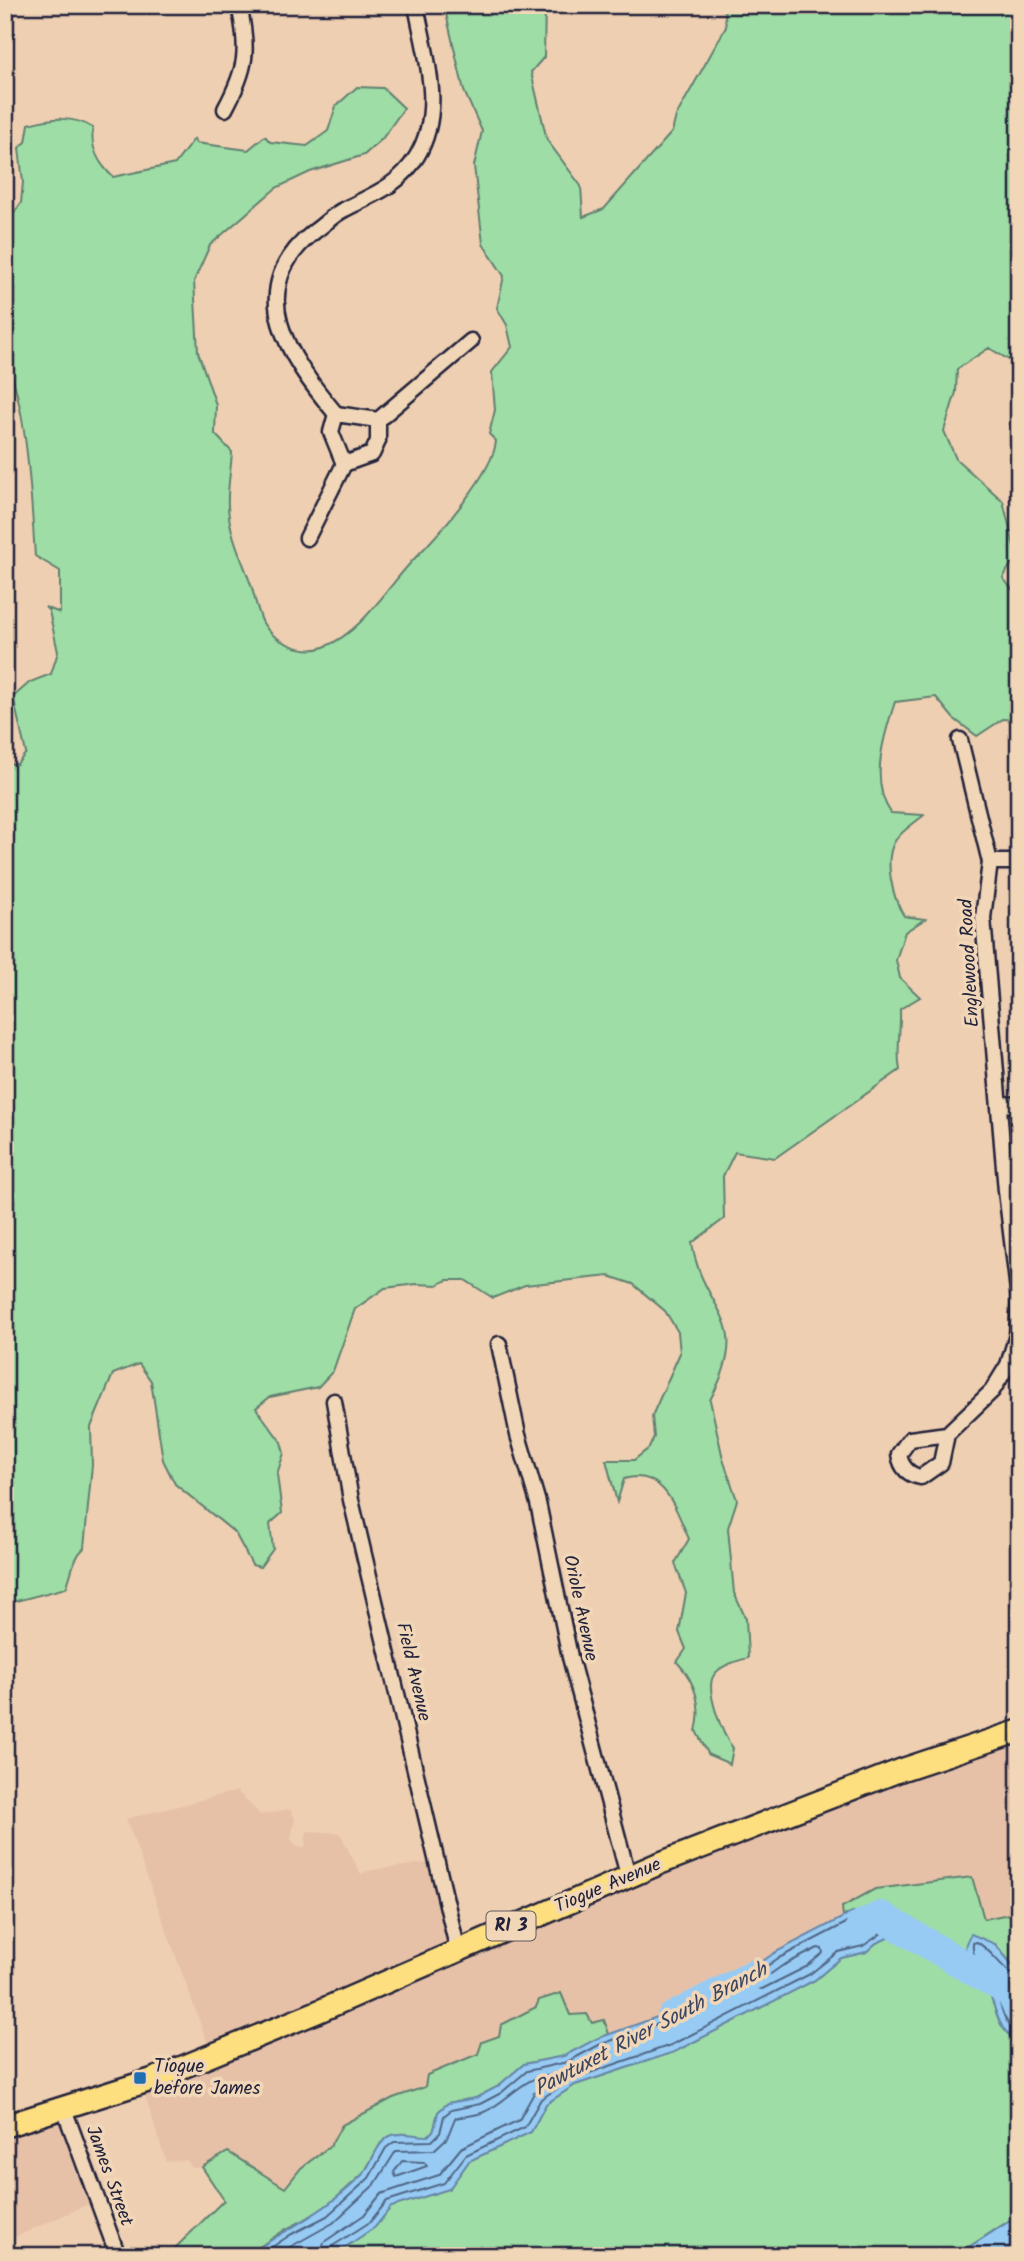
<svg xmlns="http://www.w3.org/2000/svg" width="1024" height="2261" font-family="Kalam,sans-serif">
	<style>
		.built { fill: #e6c1a8 }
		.green { fill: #9edda5; stroke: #608070; stroke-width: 2 }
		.water { fill: #97cbf4; stroke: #6887aa; stroke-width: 2 }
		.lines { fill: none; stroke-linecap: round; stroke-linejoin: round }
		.shore { stroke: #516685; stroke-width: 2 }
		.river { stroke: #97cbf4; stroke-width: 30 }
		.minor-casing { stroke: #22223b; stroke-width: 19 }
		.primary-casing { stroke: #22223b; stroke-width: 26 }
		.minor { stroke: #f1d7b8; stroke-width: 14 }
		.primary { stroke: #fedf80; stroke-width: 21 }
		.poi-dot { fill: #1f6fb2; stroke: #f1d7b8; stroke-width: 2.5 }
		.labels { text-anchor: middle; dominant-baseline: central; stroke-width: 7; stroke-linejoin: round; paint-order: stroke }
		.shield { fill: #f1d7b8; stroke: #605860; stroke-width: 2 }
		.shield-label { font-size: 18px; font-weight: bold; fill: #22223b }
		.street-label { font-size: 19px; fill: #22223b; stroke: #f1d7b8 }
		.poi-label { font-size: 19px; fill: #22223b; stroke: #f1d7b8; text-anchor: start }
		.water-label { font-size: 21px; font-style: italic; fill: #394460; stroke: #f1d7b8 }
	</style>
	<rect width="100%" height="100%" fill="#efcfb2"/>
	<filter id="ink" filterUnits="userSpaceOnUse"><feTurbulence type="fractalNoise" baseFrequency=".0143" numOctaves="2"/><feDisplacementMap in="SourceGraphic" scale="14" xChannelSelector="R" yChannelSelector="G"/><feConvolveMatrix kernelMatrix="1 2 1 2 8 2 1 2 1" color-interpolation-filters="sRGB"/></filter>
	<g filter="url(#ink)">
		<g class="built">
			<polygon points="1019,1734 1019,1912 984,1919 843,1907 843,1917 774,1953 713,1997 609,2034 604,2020 592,2023 536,2007 501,2024 500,2036 478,2054 427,2075 425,2086 393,2098 342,2125 330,2146 301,2168 285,2188 228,2152 202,2167 192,2168 187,2160 166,2162 143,2089 211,2053 126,1819 237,1791 261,1815 290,1809 295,1819 291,1838 297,1847 305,1847 307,1831 340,1833 361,1875 366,1871 440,1861 459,1948"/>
			<polygon points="63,2113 93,2202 11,2239 17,2256 5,2256 5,2129"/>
		</g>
		<g class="green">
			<path d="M444,5H545L544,57L531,72L547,140L581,186L583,217L604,209L672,132L676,116L726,27L724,5H1019V366L989,348L957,369L956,392L944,431L956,459L1003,501L1018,562L1011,564L1003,578L1019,598V720L1003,719L977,736L953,718L936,697L895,702C884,735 869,782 891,813L924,815C916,822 901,831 895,841C883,860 893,899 904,916L925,919L905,932L896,960L900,978L920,997L900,1009C901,1030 896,1050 900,1070L775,1158L735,1152L723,1176L724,1219L692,1243C703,1315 756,1316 710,1400L723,1459L737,1500L728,1528L734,1593L746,1619L748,1658C737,1661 721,1665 714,1675C704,1689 723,1736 733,1748L730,1764L709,1755L696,1731C703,1706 695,1681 677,1662L686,1649L679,1632L686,1593L675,1563L689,1539C676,1510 664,1467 624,1479L617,1502L606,1460H634L649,1448L654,1437L652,1416L680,1353L678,1332L665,1311L633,1284L609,1276L525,1285L493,1298L465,1280H447L437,1285L417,1284L385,1288L355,1309L333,1371L318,1387L270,1397L256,1408L281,1442L284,1453L277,1474L282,1513L270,1524L273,1549L260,1567L252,1565L235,1533L175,1484L163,1460L151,1381L139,1364L113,1374L91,1427L92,1465L84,1548C72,1559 72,1574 66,1588L5,1604V764H17L26,753L13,697L30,682L51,674L58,652L49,611L45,607L60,613V571L35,556C31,500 28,408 5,358V226L21,203L23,182L19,148L26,142L29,124C51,118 73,115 93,128C90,148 98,163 113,177L175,164L194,139L196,143L248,150L265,136L270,142L307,146L328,131L336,106L357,87L383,88L404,108L382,139L364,155L310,172L276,188L210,245L194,281L198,352L216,405L215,434L232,452C231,470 227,488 228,506C229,534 243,561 252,588C255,599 258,613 263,623C274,642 304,655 324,647C365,630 385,589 415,558C437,536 494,472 496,441L489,434L495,410L492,372L512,347L507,325L497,308L504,276L483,244L474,166L482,131L464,91Z"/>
			<path d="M972,1877L984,1919L1019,1912V1973L995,1944L966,1959C972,1968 980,1977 986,1987C999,2010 993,2025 1019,2043V2214L955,2256H382L381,2251L369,2256H332L375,2227L391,2207L449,2189L469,2161L531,2132L546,2104L575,2085L674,2052L815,1980L841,1958L866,1952L876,1943L890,1937L853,1912L843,1916L842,1907L875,1889Z"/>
			<polygon points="561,1993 570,2015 587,2014 592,2023 604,2020 609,2034 565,2056 524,2064 497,2087 476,2098 448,2103 438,2112 434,2130 428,2136 381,2143 364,2173 322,2211 286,2229 246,2256 167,2256 224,2200 202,2167 228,2152 285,2188 301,2168 330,2146 342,2125 393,2098 425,2087 427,2075 478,2054 482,2042 499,2036 501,2025 536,2007 539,2000"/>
		</g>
		<g class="water">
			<path d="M853,1912H889L897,1922L890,1937L876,1943L866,1952L841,1958L815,1980L674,2052L575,2085L546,2104L531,2132L469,2161L449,2189L391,2207L375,2227L332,2256H246C286,2229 329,2210 362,2175C373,2163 375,2144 390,2136C400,2131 417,2136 428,2136L434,2130L438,2112L448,2103L476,2098L497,2087L524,2064L564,2056L596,2039L713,1997L774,1953Z"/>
			<path d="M971,1934L995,1944L1019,1973V2043C993,2025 999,2010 986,1987C980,1978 970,1970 966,1960C963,1950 966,1941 971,1934Z"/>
			<polygon points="1019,2214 1019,2256 955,2256 1016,2217"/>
		</g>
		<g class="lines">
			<g class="shore">
				<polygon points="818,1948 822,1949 823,1953 806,1967 762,1989 758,1988 758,1983 782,1966"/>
				<path d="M1019,1977C1006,1975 992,1950 977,1942L973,1943C971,1962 986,1970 994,1986C1002,2004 1001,2022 1019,2034"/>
				<polygon points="402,2161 424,2162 427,2166 396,2177 394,2172"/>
				<polyline points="259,2256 290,2235 327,2216 369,2178 386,2148 394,2142 432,2141 440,2133 444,2116 451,2110 480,2104 501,2093 527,2071 567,2062 599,2045 716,2003 777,1959 848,1922 884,1919 888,1922 885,1931 863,1946 838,1952 810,1974 671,2045 572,2079 541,2099 525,2127 466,2155 444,2183 387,2201 370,2222 331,2247 329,2256"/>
				<path d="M274,2256L333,2223L375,2184L396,2151L434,2150L447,2138L455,2118C465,2116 475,2116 484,2112C507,2103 527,2072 553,2076L552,2081L534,2093L519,2120L461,2148L439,2175L381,2194L364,2215L324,2242L320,2256"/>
			</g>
			<g class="river">
				<polyline points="861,1925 881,1916 1011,1993 1019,2010"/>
				<polyline points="672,2017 755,1974"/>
			</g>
			<g class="minor-casing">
				<g id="minor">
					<path d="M225,109C247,68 249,51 239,5"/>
					<path d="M336,414C289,358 241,289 315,231C325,224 334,214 345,209C373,195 400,185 417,156C445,109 425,55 416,5"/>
					<polyline points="378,420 336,414 331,432 344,464 372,454 378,441 378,420 471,341"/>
					<polyline points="307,538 344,464"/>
					<polyline points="960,740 990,862 983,918 1006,1191 1019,1299"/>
					<polyline points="990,862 1019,862"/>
					<polyline points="999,1104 1019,1105"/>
					<polyline points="499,1344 518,1435 538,1503 570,1657 629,1879"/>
					<polyline points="334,1401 351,1500 458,1951"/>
					<path d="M947,1434L910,1439L899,1454C901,1467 908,1475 921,1477L941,1463L947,1434L992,1391L1008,1365L1017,1335L1019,1300"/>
					<polyline points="64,2109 118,2256"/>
				</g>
			</g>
			<g class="primary-casing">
				<polyline id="primary" points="5,2126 151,2080 317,2012 658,1864 901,1770 1019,1731"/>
			</g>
			<use href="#minor" class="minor"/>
			<use href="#primary" class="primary"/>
		</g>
	</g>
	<rect class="poi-dot" x="133" y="2071" width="14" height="14" rx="3.5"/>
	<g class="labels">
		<rect class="shield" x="486.5" y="1911.5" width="49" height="29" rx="5"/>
		<g class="shield-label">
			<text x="511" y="1926">RI 3</text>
		</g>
		<g class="street-label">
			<text transform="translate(970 963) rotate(-93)">Englewood Road</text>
			<text transform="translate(580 1608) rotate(78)">Oriole Avenue</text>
			<text transform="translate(413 1672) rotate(77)">Field Avenue</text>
			<text transform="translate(608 1886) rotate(-23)">Tiogue Avenue</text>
			<text transform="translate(109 2176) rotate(70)">James Street</text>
		</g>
		<g class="poi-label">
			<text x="154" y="2067">Tiogue<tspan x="154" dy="22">before James</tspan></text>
		</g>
		<g class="water-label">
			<text transform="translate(651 2030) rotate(-28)">Pawtuxet River South Branch</text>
		</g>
	</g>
	<rect width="1024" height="2261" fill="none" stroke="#f1d7b8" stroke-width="28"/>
	<rect x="14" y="14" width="996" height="2233" fill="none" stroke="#22223b" stroke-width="2.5" filter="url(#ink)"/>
</svg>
